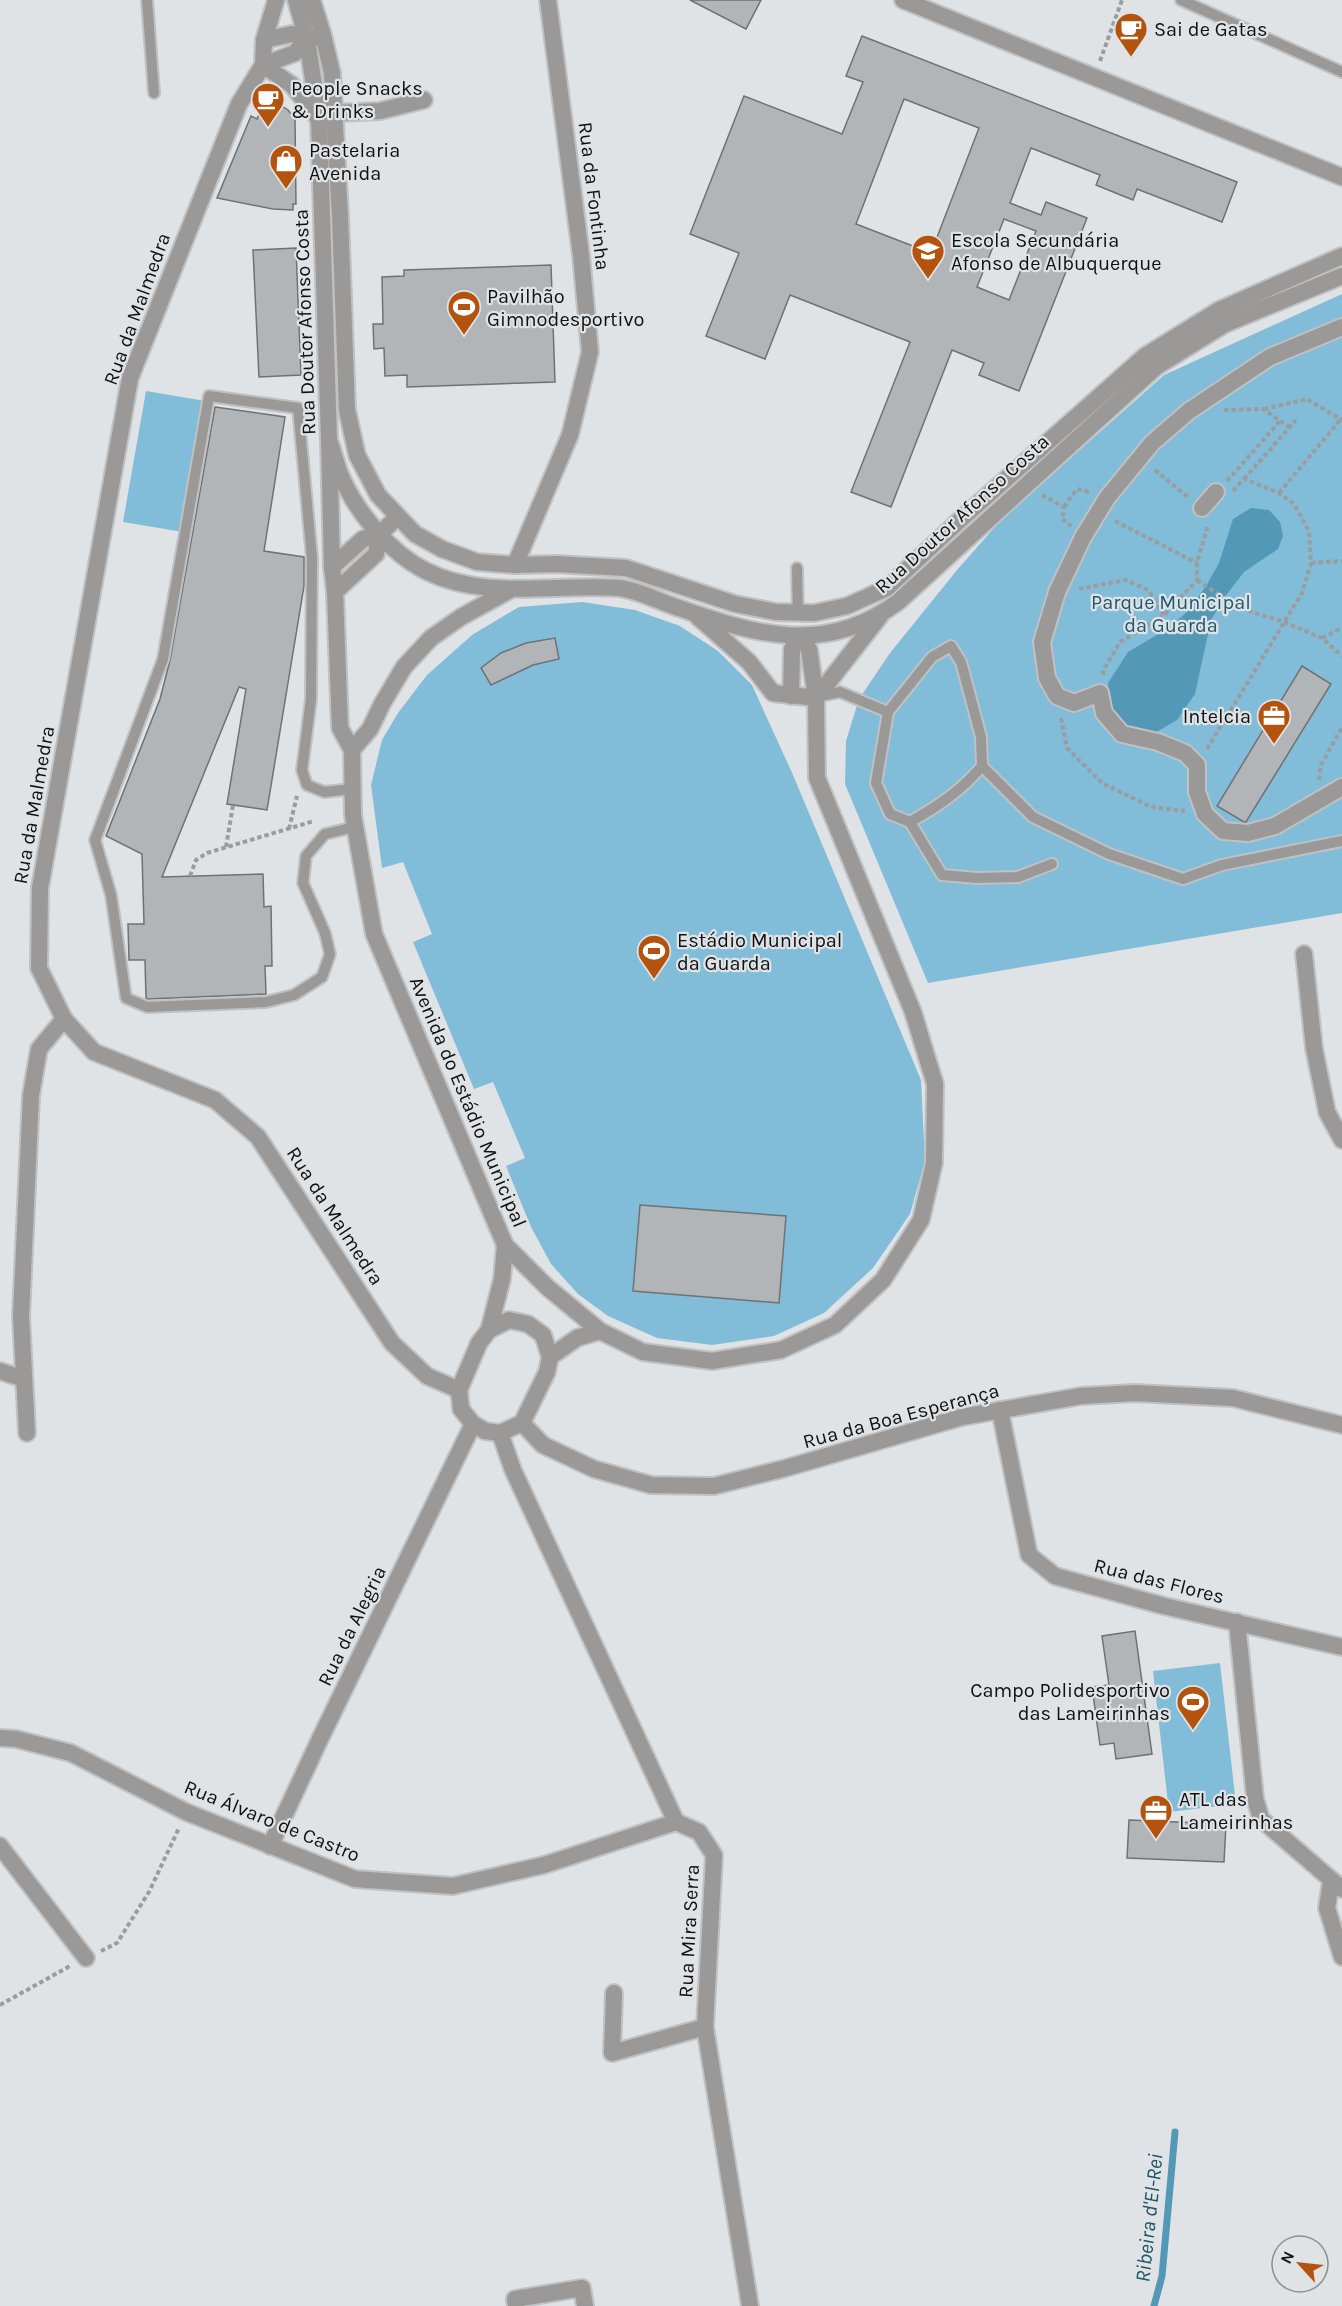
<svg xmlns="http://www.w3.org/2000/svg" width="1342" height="2306" font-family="Karla,sans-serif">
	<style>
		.green { fill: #81bdd8 }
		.water { fill: #5399b7 }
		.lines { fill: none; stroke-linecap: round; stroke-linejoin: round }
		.stream { stroke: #5399b7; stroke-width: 7 }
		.building { fill: #b2b5b7; stroke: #6f7274; stroke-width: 1.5; fill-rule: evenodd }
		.service-casing { stroke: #bfc1c3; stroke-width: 14 }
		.pedestrian-casing { stroke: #bfc1c3; stroke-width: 20 }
		.minor-casing { stroke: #bfc1c3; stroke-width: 20 }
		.path { stroke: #9a9c9e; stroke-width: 4; stroke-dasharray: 4.5 3; stroke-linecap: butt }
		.service { stroke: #9b9998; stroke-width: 10 }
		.pedestrian { stroke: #9b9998; stroke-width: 16 }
		.minor { stroke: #9b9998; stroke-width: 16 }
		.labels { text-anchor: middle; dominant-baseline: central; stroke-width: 4.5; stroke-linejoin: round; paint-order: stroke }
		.poi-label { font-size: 20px; fill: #0f1011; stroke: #e0e3e5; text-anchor: start }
		.street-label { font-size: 20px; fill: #0f1011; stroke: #e0e3e5 }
		.park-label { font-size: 20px; fill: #1f576e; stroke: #e0e3e5 }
		.water-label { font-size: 21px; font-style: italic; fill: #1b536a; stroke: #e0e3e5 }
	</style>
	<rect width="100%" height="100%" fill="#e0e3e5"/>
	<g class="green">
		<polygon points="1342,294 1342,913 928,983 845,784 846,741 859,699 890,653 957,570 1001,520 1164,375"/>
		<polygon points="146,391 205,401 183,532 123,522"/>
		<polygon points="582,602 635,610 680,626 718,651 752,685 793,775 921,1080 925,1161 910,1214 873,1268 824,1313 774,1336 712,1345 657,1338 608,1316 578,1294 551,1264 531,1227 506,1166 525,1158 493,1082 474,1089 413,942 432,934 403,862 382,868 371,785 382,740 398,713 427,675 472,635 519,607"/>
		<polygon points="1220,1663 1236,1804 1169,1812 1153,1671"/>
	</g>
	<polygon class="water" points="1251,508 1269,510 1280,522 1283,536 1278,549 1244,572 1224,598 1211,620 1195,694 1177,720 1153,734 1126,728 1110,708 1108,683 1128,652 1170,627 1188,611 1206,586 1219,563 1233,519"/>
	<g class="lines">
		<polyline class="stream" points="1154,2306 1162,2276 1175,2132"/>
	</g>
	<g class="building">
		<polygon points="690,0 761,0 746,29"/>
		<path d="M862,36L1237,182L1222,222L1137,189L1133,200L1096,185L1100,175L1031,148L1010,203L1041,215L1046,202L1087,218L1019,391L979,375L984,363L952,350L891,507L851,492L910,342L790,295L765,359L706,336L739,253L690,234L744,96L842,134L863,82L846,76ZM904,99L979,128L931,253L856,224ZM1004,219L1036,231L1009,300L977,287Z"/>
		<polygon points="279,104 288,110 295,119 296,204 293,204 293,210 273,209 217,198 251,116 257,119 262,107"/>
		<polygon points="296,248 301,375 259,377 253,250"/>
		<polygon points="551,265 555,382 407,387 407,375 385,376 384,348 374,349 373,324 383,324 382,277 404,276 404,270"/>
		<polygon points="215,407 285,417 264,551 304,557 304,586 267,810 227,804 246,689 239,687 162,877 263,874 264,907 271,906 272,966 265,966 266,994 148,999 146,998 145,960 129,960 128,924 144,924 142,854 106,836 160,699 170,660"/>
		<polygon points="555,638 559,659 533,665 491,685 481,668 501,653 526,643"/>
		<polygon points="1302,666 1331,684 1246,822 1244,822 1217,806"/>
		<polygon points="640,1205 786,1216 779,1303 633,1291"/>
		<polygon points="1135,1631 1152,1754 1116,1759 1114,1743 1100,1745 1092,1687 1109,1685 1102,1636"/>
		<polygon points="1129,1820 1226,1824 1224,1862 1127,1858"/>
	</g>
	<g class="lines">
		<g class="service-casing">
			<g id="service">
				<polyline points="147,0 154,93"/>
				<polyline points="1181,0 1342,72"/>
				<polyline points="797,568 798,614"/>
				<path d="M816,697L840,692L888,712L876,783L890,814L910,822C938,806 961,791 982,766L981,737L961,662L951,646L932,657L888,712"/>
				<polyline points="982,766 1033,817 1109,854 1183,879 1222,865 1342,841"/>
				<polyline points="353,789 324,792 307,785 302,770 311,699 312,558 298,408 209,396 163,659 95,840 111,895 126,998 147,1007 266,1002 294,995 322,977 330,954 325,933 303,883 306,856 325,834 355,827"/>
				<polyline points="910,822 942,875 977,878 1018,877 1052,864"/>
			</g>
		</g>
		<g class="pedestrian-casing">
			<g id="pedestrian">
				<polyline points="1342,327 1270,357 1189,411 1152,443 1107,498 1083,537 1057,592 1042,642 1047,678 1057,696 1074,703 1100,693 1104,713 1122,734 1158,742 1185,753 1197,765 1197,792 1205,814 1223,831 1248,833 1275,826 1342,787"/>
				<polyline points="1202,508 1216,492"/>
			</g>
		</g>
		<g class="minor-casing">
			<g id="minor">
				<polyline points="276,0 264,40 263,65 239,104 130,378 40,888 39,968 64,1019 94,1052 215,1100 258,1137 392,1343 427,1376 459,1390"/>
				<path d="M296,0L307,39L319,119L329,440C333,451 336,463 340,474C356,512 390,553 426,571C486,601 555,583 619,588C638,590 660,602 679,608C757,635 825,656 898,602L1156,367L1225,324L1342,276"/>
				<polyline points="312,0 323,35 332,73 340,216 347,410 357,455 378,495 415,534 442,549 477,562 515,565 556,564 626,568 735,604 776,612 814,613 847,606 887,588 961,519 1145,356 1219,310 1342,256"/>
				<polyline points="903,0 1342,177"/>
				<polyline points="264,40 292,34 307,39"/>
				<polyline points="263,65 292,85 319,119"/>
				<polyline points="263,65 295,53 307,39 314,38"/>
				<polyline points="334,113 380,111 424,100"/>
				<polyline points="329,440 332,567 335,592 340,728 352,750 353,815 374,934 505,1245 547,1287 600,1331 643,1352 712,1361 781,1350 835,1325 883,1280 921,1220 934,1163 935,1084 913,1012 817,778 816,698 880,616"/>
				<polyline points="515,565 570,435 590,352 581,255 548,0"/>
				<polyline points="332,567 363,539 380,534 397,517"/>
				<polyline points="335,592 376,554 380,534"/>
				<polyline points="698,617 749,662 773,693 816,698 809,649 799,637"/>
				<polyline points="791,696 792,649 799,637"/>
				<polyline points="352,750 370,729 382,704 404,667 431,638 461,617 510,590"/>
				<polyline points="1304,954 1314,1048 1327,1112 1342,1140"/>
				<polyline points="489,1330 509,1320 528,1324 543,1335 550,1357 547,1372 522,1423 500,1433 485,1431 473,1424 461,1409 459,1390 479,1343 489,1330 502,1279 505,1245"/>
				<polyline points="550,1357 577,1338 600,1331"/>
				<polyline points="0,1371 24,1379"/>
				<polyline points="1000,1410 1029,1555 1055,1576 1164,1606 1342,1647"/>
				<polyline points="522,1423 543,1445 594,1469 651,1485 714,1486 786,1468 962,1417 1081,1396 1135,1393 1233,1398 1342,1425"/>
				<polyline points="27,1433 21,1316 31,1095 39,1049 64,1019"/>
				<polyline points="500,1433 513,1470 676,1822 699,1832 714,1855 705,2027 750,2306"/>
				<polyline points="1237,1622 1255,1798 1261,1819 1342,1889"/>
				<polyline points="0,1738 16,1739 71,1753 186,1812 355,1879 453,1886 544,1865 676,1822"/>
				<polyline points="0,1846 86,1958"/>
				<polyline points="270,1846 320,1739 473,1424"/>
				<polyline points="1331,1881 1327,1908 1342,1957"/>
				<polyline points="614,1993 612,2053 705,2027"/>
				<polyline points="516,2306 515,2299 582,2288 585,2306"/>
			</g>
		</g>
		<g class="path">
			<polyline points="1100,61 1122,0"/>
			<polyline points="1264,409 1307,399 1342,420"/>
			<polyline points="1224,410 1263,409 1289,427"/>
			<polyline points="1155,470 1188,497"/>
			<polyline points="1244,479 1296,420"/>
			<polyline points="1227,481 1280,421"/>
			<polyline points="1279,493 1342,418"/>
			<polyline points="1042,495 1064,507 1062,519 1071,526"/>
			<polyline points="1064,507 1077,489 1090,492"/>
			<polyline points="1115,521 1197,563"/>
			<polyline points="1311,563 1342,561"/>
			<polyline points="1197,580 1239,608 1284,622 1322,638 1342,656"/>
			<polyline points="1079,589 1126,580 1148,590 1164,615"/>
			<polyline points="1322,638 1342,628"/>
			<polyline points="1103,675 1104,669 1120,642 1164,615 1197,580 1197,563 1208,525"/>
			<polyline points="1061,718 1067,748 1102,783 1151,807 1185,811"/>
			<polyline points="1207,749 1302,593 1311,563 1309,531 1294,504 1279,493 1244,479 1233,491"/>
			<polyline points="1319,780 1321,765 1342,727"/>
			<polyline points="289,829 297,796"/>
			<polyline points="226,847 233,805"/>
			<polyline points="190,876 196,860 207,853 314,821"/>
			<polyline points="101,1951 117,1943 149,1892 179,1828"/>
			<polyline points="0,2005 70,1966"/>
		</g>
		<use href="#service" class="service"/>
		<use href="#pedestrian" class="pedestrian"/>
		<use href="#minor" class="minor"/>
	</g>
	<defs>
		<g id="cafe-pin" transform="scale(1.725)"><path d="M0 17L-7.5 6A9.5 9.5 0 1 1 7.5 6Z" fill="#b3530d" stroke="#e0e3e5"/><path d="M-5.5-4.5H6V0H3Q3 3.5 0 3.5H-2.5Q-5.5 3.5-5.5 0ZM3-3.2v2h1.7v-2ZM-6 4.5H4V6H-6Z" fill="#fff"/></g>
		<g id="shop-pin" transform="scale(1.725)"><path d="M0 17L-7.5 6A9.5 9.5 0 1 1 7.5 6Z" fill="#b3530d" stroke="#e0e3e5"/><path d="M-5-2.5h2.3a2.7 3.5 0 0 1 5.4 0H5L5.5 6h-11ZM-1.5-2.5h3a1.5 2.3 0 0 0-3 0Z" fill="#fff"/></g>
		<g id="school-pin" transform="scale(1.725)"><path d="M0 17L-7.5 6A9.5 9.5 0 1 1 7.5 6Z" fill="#b3530d" stroke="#e0e3e5"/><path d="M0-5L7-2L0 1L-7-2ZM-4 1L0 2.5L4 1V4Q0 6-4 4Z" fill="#fff"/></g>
		<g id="stadium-pin" transform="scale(1.725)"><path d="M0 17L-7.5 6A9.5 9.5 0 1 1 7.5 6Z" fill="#b3530d" stroke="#e0e3e5"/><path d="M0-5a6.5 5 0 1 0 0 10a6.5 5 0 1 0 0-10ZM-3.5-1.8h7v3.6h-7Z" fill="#fff"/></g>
		<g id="office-pin" transform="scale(1.725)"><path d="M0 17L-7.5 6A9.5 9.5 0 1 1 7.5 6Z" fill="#b3530d" stroke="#e0e3e5"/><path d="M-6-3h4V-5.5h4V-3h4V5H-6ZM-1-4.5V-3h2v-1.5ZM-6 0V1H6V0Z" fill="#fff"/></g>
	</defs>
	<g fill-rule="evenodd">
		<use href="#cafe-pin" x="1131" y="29"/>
		<use href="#cafe-pin" x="268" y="99"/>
		<use href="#shop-pin" x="286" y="161"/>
		<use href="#school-pin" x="928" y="251"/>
		<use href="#stadium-pin" x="464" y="307"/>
		<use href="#office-pin" x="1274" y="716"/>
		<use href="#stadium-pin" x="654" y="951"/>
		<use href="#stadium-pin" x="1193" y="1702"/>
		<use href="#office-pin" x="1156" y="1811"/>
	</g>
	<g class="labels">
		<g class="poi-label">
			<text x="1154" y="29">Sai de Gatas</text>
			<text x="291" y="88">People Snacks<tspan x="291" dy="23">&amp; Drinks</tspan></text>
			<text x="309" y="150">Pastelaria<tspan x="309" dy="23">Avenida</tspan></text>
			<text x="951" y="240">Escola Secundária<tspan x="951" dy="23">Afonso de Albuquerque</tspan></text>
			<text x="487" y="296">Pavilhão<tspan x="487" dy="23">Gimnodesportivo</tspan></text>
			<text x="1251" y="716" text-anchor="end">Intelcia</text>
			<text x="677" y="940">Estádio Municipal<tspan x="677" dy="23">da Guarda</tspan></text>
			<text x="1170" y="1690" text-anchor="end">Campo Polidesportivo<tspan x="1170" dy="23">das Lameirinhas</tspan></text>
			<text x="1179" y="1799">ATL das<tspan x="1179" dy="23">Lameirinhas</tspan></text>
		</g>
		<g class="street-label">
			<text transform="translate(594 196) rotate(83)">Rua da Fontinha</text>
			<text transform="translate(137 309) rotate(-70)">Rua da Malmedra</text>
			<text transform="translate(305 322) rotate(-92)">Rua Doutor Afonso Costa</text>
			<text transform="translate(962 514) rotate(-42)">Rua Doutor Afonso Costa</text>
			<text transform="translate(34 805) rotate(-80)">Rua da Malmedra</text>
			<text transform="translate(468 1102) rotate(67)">Avenida do Estádio Municipal</text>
			<text transform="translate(335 1216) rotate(57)">Rua da Malmedra</text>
			<text transform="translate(901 1416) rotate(-15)">Rua da Boa Esperança</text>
			<text transform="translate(1159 1581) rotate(14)">Rua das Flores</text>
			<text transform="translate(352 1626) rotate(-64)">Rua da Alegria</text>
			<text transform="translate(272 1821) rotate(22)">Rua Álvaro de Castro</text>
			<text transform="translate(689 1931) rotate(-87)">Rua Mira Serra</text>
		</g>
		<g class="park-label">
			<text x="1171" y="602">Parque Municipal<tspan x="1171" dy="23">da Guarda</tspan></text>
		</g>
		<g class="water-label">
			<text transform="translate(1149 2218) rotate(-84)">Ribeira d'El-Rei</text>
		</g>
	</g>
	<g transform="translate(1300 2264) rotate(297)"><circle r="28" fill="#e0e3e5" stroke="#8c8f90" stroke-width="1.5"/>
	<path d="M0-4.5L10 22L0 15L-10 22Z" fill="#b3530d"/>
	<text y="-9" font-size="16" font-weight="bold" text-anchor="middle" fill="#0f1011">N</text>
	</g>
</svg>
